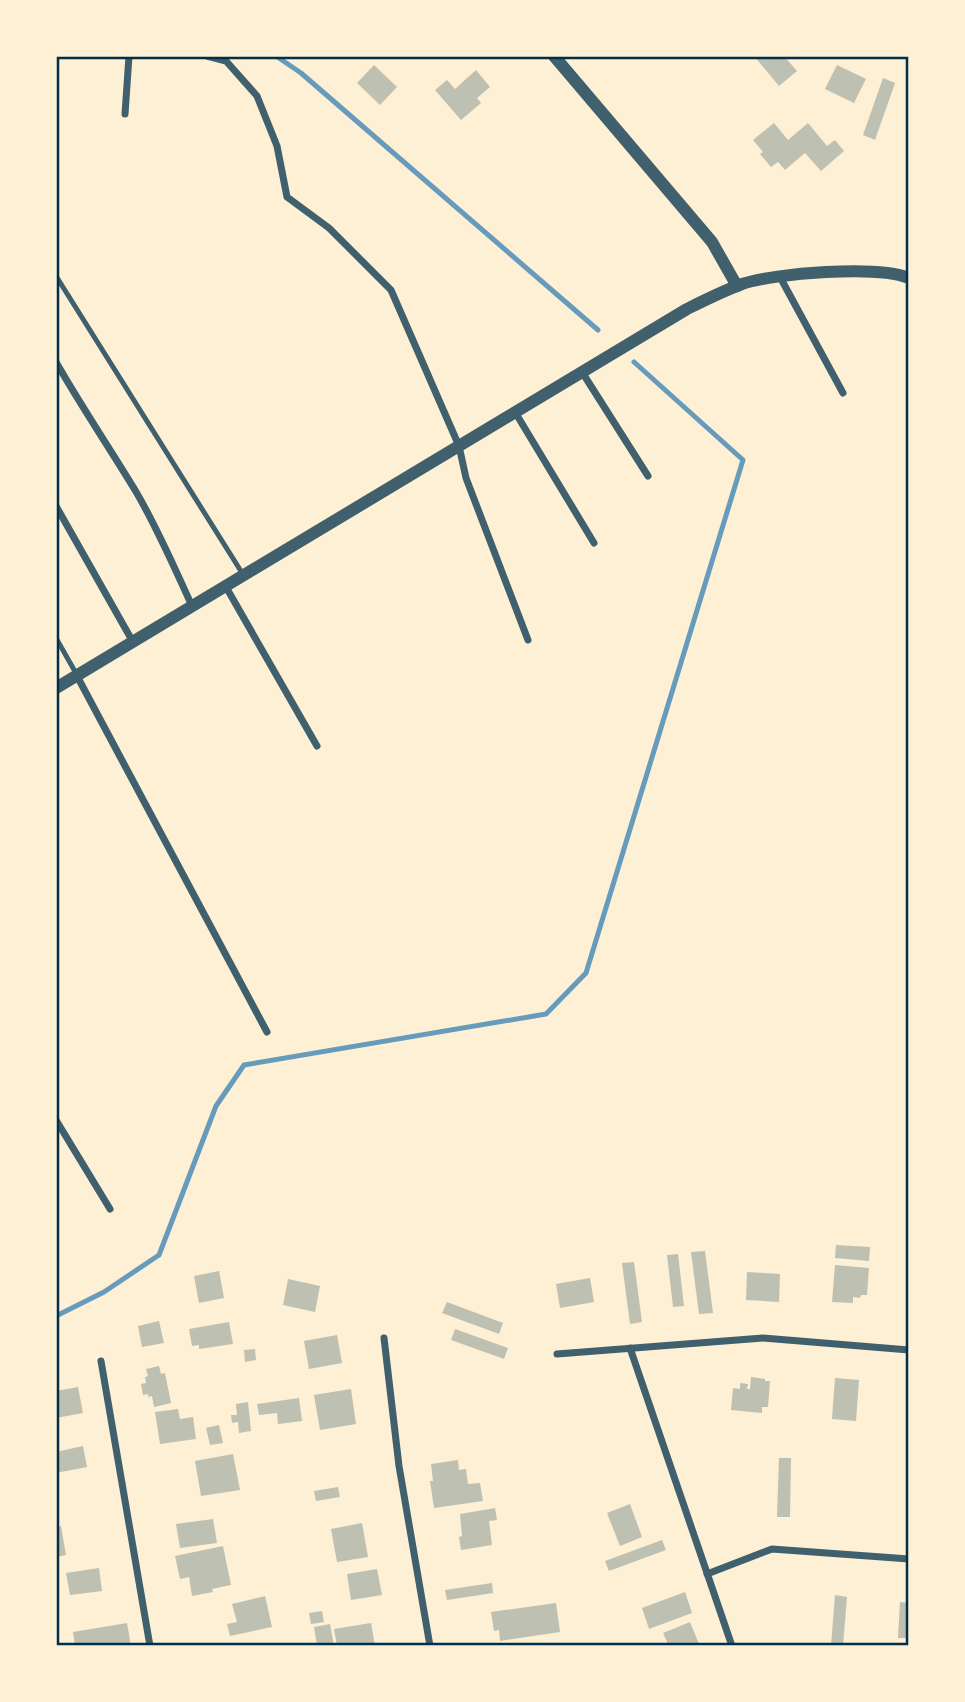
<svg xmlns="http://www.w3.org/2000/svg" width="965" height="1702" font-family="'Noto Sans',sans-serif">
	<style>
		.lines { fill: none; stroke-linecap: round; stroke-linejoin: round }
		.stream { stroke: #669bbc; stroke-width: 5 }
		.building { fill: #bec0b2 }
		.service { stroke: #3f606c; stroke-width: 5 }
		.minor { stroke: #3f606c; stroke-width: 7 }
		.tertiary { stroke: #3f606c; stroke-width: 12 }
		.neatline { fill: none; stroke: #003049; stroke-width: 2.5 }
	</style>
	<rect width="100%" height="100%" fill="#fdf0d5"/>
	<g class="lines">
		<g class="stream">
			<polyline points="276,56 301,73 598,330"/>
			<polyline points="56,1316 104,1292 159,1255 216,1106 244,1065 546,1014 586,973 743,460 634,362"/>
		</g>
	</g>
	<g class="building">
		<polygon points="754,56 784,56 797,71 779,86"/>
		<polygon points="374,65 397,87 380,105 357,83"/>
		<polygon points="837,65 866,79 854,103 825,89"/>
		<polygon points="476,70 490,87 477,98 481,103 461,120 435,90 447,80 455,89"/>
		<polygon points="883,78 895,83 875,140 863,135"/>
		<polygon points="774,123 788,140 808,123 827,146 835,140 844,151 821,171 805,153 785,170 778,162 771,167 760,154 763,152 753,140"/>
		<polygon points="836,1245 870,1247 869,1261 835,1258"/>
		<polygon points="705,1251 713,1313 699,1314 691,1252"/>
		<polygon points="678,1254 684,1306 673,1307 667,1255"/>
		<polygon points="634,1262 642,1322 630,1324 622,1263"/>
		<polygon points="835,1265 869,1268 867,1295 861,1295 860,1298 853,1297 853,1303 832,1302"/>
		<polygon points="219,1271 224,1298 199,1303 194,1276"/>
		<polygon points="747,1272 780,1274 779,1302 746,1300"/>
		<polygon points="590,1278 594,1302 560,1308 556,1284"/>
		<polygon points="288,1279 320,1286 315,1312 283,1305"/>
		<polygon points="447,1302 503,1323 499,1334 442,1313"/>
		<polygon points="159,1321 164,1343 142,1347 138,1326"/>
		<polygon points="229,1322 233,1344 199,1349 199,1345 192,1346 189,1329"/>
		<polygon points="455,1329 508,1348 504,1359 451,1340"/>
		<polygon points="337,1335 342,1363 309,1369 304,1341"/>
		<polygon points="255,1349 256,1360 245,1362 244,1350"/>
		<polygon points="159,1366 161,1374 165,1373 171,1403 154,1407 152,1396 148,1397 148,1394 143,1395 141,1384 146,1383 145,1377 148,1376 146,1369"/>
		<polygon points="751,1377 765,1379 765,1381 770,1381 768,1407 762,1407 762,1413 731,1410 733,1388 740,1389 740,1383 748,1384 747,1389 750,1389"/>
		<polygon points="835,1378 859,1380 856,1421 832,1419"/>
		<polygon points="78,1387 83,1413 56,1418 56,1391"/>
		<polygon points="351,1389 356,1424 320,1430 314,1395"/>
		<polygon points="299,1398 302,1421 278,1424 277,1413 259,1415 257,1404"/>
		<polygon points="248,1402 251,1431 239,1433 238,1422 232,1423 231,1415 237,1415 236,1404"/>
		<polygon points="178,1409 180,1419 193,1417 196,1439 160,1444 155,1412"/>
		<polygon points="219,1425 223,1443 210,1445 206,1428"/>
		<polygon points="83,1446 87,1467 56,1473 56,1452"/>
		<polygon points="233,1454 240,1490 201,1496 195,1461"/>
		<polygon points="779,1458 791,1458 790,1517 777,1517"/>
		<polygon points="458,1460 459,1470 466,1469 468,1484 480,1483 483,1501 434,1508 430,1481 433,1481 431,1464"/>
		<polygon points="338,1487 340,1497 316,1501 314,1491"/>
		<polygon points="630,1504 642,1537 620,1546 607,1513"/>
		<polygon points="495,1508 497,1520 489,1521 492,1545 461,1550 459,1537 462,1536 460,1514"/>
		<polygon points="213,1519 217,1543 180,1548 176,1524"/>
		<polygon points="362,1523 368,1557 337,1562 331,1529"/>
		<polygon points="61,1526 66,1555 56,1557 56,1527"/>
		<polygon points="662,1540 666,1550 609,1571 605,1561"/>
		<polygon points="223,1546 231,1585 212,1589 213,1592 192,1596 189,1577 180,1579 175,1556"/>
		<polygon points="99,1568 102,1591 70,1595 66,1573"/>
		<polygon points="377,1569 382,1595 351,1600 347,1574"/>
		<polygon points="492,1583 493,1593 447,1600 445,1590"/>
		<polygon points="685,1592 692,1613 649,1629 642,1608"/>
		<polygon points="835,1595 847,1597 843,1646 831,1646"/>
		<polygon points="265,1596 272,1627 230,1636 227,1624 237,1622 232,1604"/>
		<polygon points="900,1602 909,1603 909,1638 898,1638"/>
		<polygon points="556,1603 560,1632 500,1641 499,1630 494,1631 491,1612"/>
		<polygon points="322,1611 324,1622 311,1624 309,1613"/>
		<polygon points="690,1622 699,1644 696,1646 669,1646 663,1633"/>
		<polygon points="127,1623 131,1646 75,1646 73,1632"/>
		<polygon points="371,1623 375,1646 337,1646 334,1629"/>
		<polygon points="330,1624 334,1646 317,1646 314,1627"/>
	</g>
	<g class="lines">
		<g class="service">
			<polyline points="56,276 244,576"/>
			<polyline points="56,638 77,675"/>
		</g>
		<g class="minor">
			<polyline points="207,56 226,61 257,96 277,146 287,197 329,228 391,290 459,446 466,478 528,640"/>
			<polyline points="125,114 129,56"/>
			<polyline points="780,277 843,393"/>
			<path d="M56,362C81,406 109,447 135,490C157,527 174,567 192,606"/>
			<polyline points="582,372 648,476"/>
			<polyline points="515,412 594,543"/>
			<polyline points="56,506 133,642"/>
			<polyline points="226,587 317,746"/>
			<polyline points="77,676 267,1032"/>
			<polyline points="56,1120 110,1209"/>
			<polyline points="384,1338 399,1466 430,1646"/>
			<polyline points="630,1348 732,1646"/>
			<polyline points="557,1354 763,1338 909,1350"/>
			<polyline points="101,1361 150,1646"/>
			<polyline points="707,1574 772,1549 909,1559"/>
		</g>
		<g class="tertiary">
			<polyline points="554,56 712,242 737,286"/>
			<path d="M56,688L687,309C705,300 723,291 742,284C775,273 877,265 909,278"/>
		</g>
	</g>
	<rect width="965" height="1702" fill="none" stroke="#fdf0d5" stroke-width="116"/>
	<rect x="58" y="58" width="849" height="1586" class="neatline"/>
</svg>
